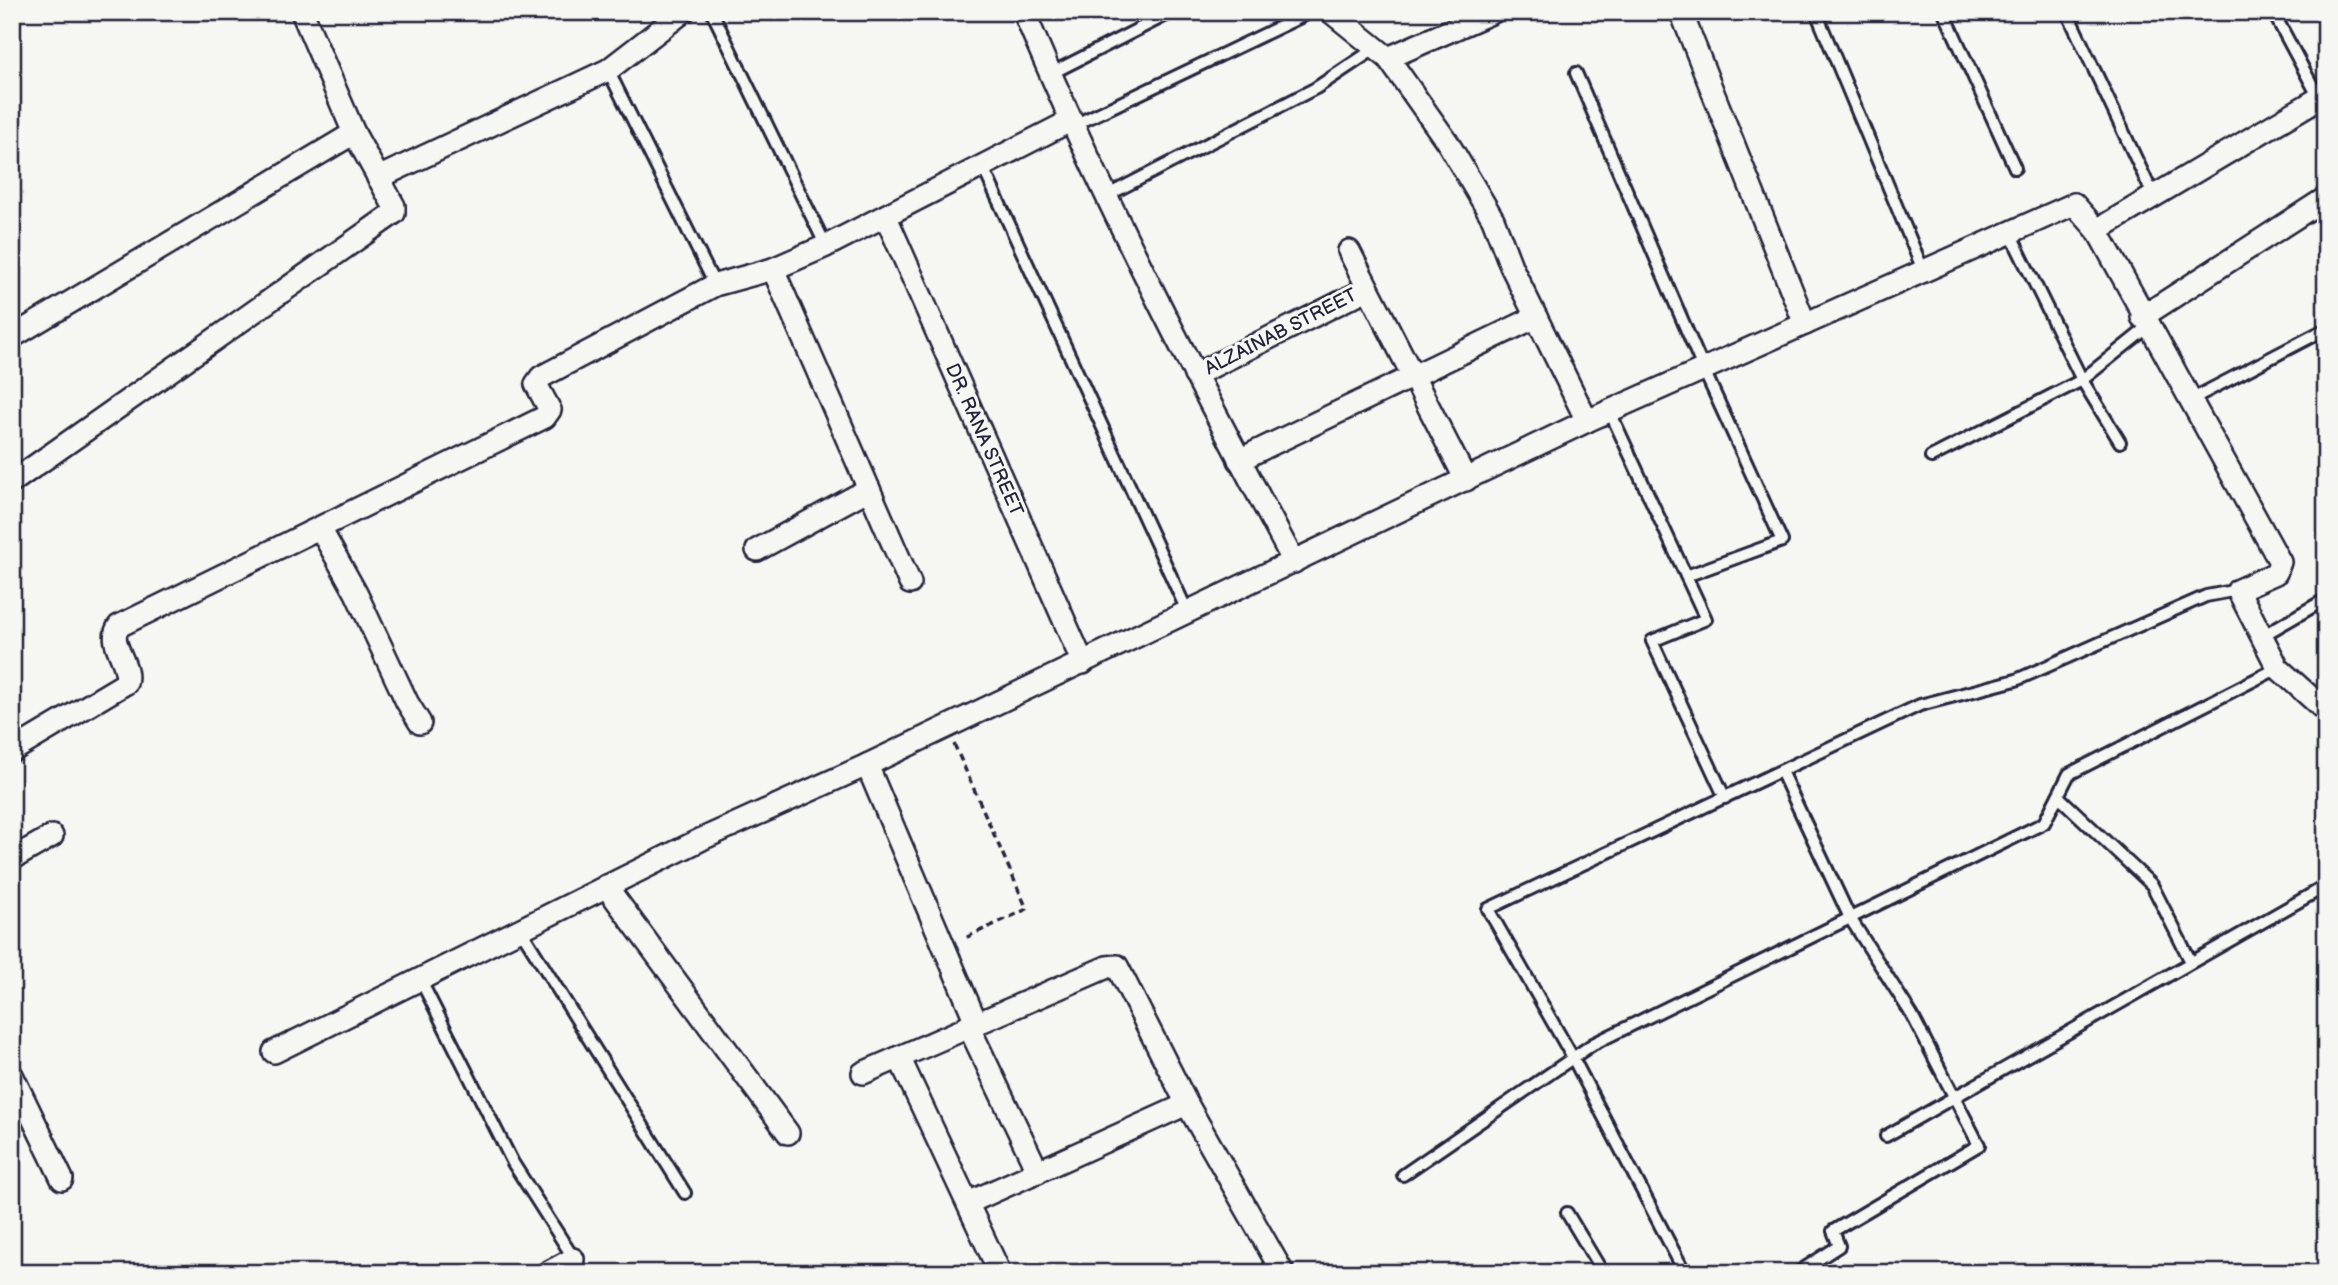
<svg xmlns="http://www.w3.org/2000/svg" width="2338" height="1285" font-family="'Balsamiq Sans',sans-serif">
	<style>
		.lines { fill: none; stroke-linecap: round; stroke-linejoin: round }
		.lane-casing { stroke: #22223b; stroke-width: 16 }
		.street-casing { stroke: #22223b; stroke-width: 26 }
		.path { stroke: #22223b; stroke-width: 3.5; stroke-dasharray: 7 5; stroke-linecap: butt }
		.lane { stroke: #f6f6f2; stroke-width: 10 }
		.street { stroke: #f6f6f2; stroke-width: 21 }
		.labels { text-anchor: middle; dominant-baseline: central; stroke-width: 6; stroke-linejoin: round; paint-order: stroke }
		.street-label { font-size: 19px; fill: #22223b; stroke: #f6f6f2 }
	</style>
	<rect width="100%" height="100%" fill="#f6f6f2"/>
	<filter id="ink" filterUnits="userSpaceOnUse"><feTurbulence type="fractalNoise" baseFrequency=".0143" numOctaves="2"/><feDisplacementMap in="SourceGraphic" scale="14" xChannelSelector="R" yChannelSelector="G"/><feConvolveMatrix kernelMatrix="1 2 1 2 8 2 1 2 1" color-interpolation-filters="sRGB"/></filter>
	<g filter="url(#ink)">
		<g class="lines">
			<g class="lane-casing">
				<g id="lane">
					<polyline points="712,12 826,246"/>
					<polyline points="1816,12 1923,270"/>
					<polyline points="1944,12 2015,168"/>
					<polyline points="2067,12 2155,199"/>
					<polyline points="2273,12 2319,98"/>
					<polyline points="608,70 715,285"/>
					<polyline points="1576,73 1703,368 1782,541 1686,576"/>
					<polyline points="1050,74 1172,12"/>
					<polyline points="1072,126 1311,12"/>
					<polyline points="982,165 1188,613"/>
					<polyline points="1106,196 1316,88 1376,48"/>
					<polyline points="2010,233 2082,380 2120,442"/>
					<polyline points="2190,400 2326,329"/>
					<polyline points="1610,412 1706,619 1652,641 1725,798"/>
					<polyline points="1931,457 2082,380 2148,327"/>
					<polyline points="2262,636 2326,599"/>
					<polyline points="1781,771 1850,918 1912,1015 1979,1145 1833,1231 1839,1246 1797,1273"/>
					<polyline points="2058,796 2152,885 2191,962"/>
					<polyline points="520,929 685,1193"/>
					<polyline points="421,981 513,1163 583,1273"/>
					<polyline points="1886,1136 2326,886"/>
					<polyline points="1403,1175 1593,1044 2044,823 2069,774 2278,668"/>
					<polyline points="1567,1213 1603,1273"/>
					<polyline points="1685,1273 1573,1058 1488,909 1920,705 2016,680 2206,596 2238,590"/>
				</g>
			</g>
			<g class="street-casing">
				<g id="street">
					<path d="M1024,12C1103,201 1198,382 1294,562"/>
					<polyline points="1331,12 1388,58 1448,143 1493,219 1511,266 1587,421"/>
					<polyline points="1681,12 1805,324"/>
					<polyline points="1388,58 1493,12"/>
					<polyline points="378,178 608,70 683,12"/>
					<polyline points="886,217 1083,663"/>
					<polyline points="2097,230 2326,94"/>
					<polyline points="1349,251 1466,480"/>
					<polyline points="773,269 910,583"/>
					<polyline points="2142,317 2326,198"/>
					<polyline points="12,337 354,133"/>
					<polyline points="1195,375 1367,289"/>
					<polyline points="1239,460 1536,317"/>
					<polyline points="12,482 394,213 394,206 354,133 302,12"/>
					<polyline points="321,530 356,593 407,702 420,723"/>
					<polyline points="757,550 869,489"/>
					<path d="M12,751L126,683C132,664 106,643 119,626L545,417L550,410L536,384L541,377L715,285L773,269L826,246L1070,121"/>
					<polyline points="867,765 976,1022"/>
					<polyline points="12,859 52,836"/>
					<polyline points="606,886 788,1133"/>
					<polyline points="968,1025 1038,1172"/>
					<polyline points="274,1052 702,839 867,765 1587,421 2074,204 2097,230 2280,562 2276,573 2238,590 2278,668 2326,711"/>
					<polyline points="899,1057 1000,1273"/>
					<polyline points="863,1073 1107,967 1117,966 1187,1104 1283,1273"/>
					<polyline points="12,1075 62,1179"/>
					<polyline points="968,1203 1187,1104"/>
					<polyline points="547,1273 573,1259"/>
				</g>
			</g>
			<polyline class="path" points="954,744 1027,909 963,939"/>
			<use href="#lane" class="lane"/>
			<use href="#street" class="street"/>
		</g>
	</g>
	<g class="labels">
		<g class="street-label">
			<text transform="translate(1281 332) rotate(-27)">ALZAINAB STREET</text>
			<text transform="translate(984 440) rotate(66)">DR. RANA STREET</text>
		</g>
	</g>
	<rect width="2338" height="1285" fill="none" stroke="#f6f6f2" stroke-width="42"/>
	<rect x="21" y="21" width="2296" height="1243" fill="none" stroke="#22223b" stroke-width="2.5" filter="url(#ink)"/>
</svg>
